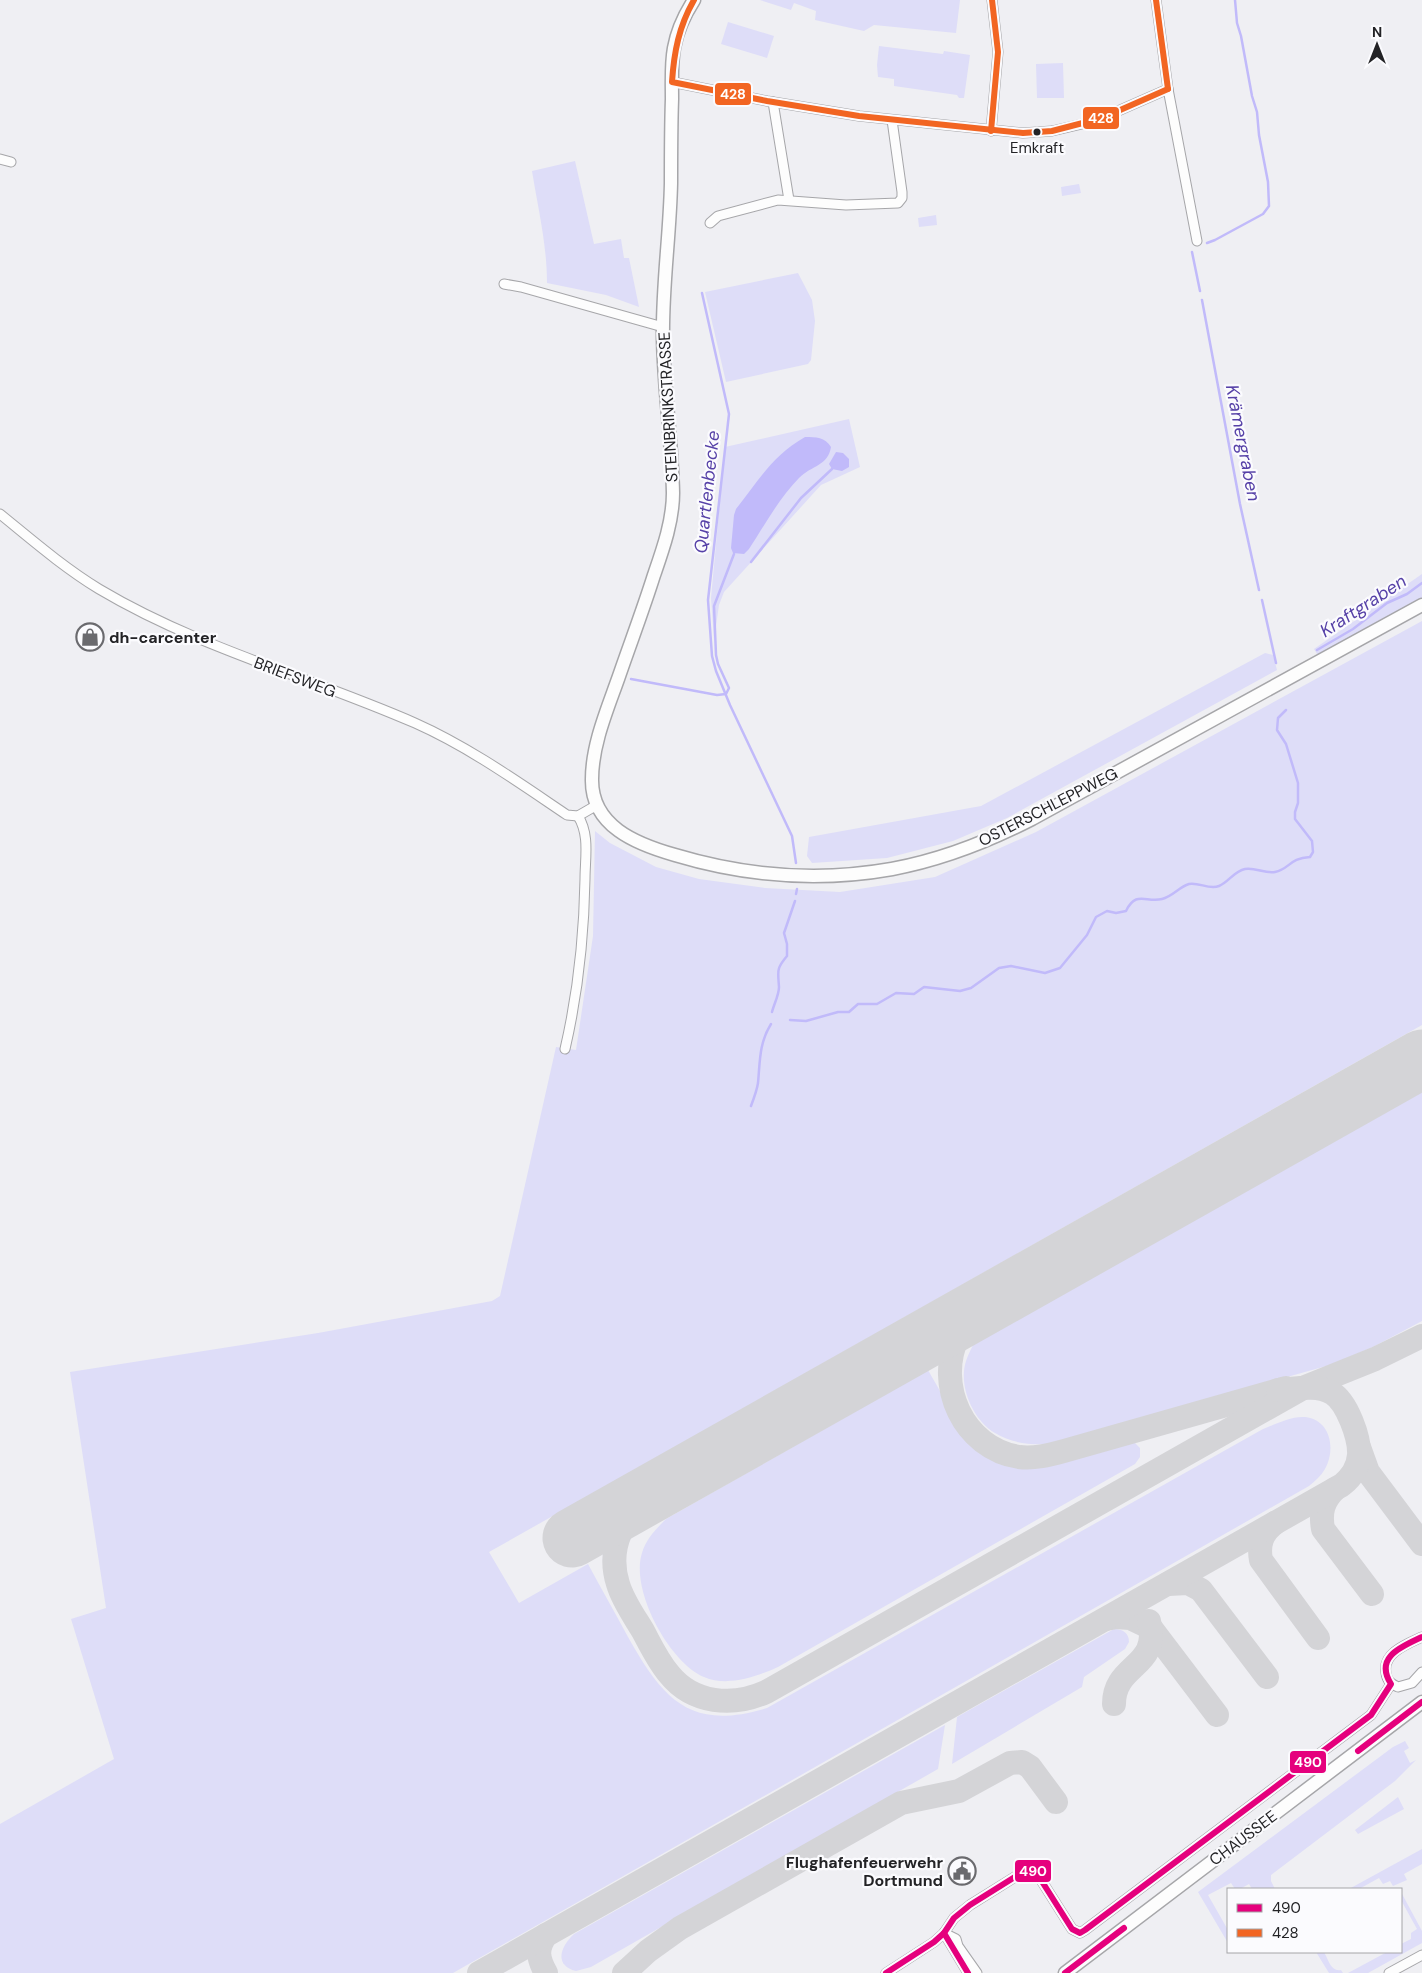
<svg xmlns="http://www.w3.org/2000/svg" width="1422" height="1973" font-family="'DM Sans',sans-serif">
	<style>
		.green { fill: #deddf8 }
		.water { fill: #c1bafa }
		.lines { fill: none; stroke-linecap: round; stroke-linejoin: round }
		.stream { stroke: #c1bafa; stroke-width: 2.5 }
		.taxiway { stroke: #d4d4d7; stroke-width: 24 }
		.runway { stroke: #d4d4d7; stroke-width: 59 }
		.street-casing { stroke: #a6a6a9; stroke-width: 11 }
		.secondary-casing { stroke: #a6a6a9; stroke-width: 15 }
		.street { stroke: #fdfdfd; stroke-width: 9 }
		.secondary { stroke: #fdfdfd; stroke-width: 12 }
		.bus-1-casing { stroke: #fbfbfe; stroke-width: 10 }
		.bus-2-casing { stroke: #fbfbfe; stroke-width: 10 }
		.bus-1 { stroke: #e5007d; stroke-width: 6 }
		.bus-2 { stroke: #f26522; stroke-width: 6 }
		.bus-dot { fill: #232326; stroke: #fbfbfe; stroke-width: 2 }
		.labels { text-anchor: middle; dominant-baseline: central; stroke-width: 4.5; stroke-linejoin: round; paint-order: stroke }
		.bus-label { font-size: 15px; fill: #232326; stroke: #fbfbfe }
		.street-label { font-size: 16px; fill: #232326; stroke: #fbfbfe }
		.poi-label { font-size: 16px; font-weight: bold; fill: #232326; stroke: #fbfbfe; text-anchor: start }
		.water-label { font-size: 18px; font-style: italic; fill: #5641a7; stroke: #fbfbfe }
		.line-badge { stroke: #fbfbfe; stroke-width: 2 }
		.badge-label { font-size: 14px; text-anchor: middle; font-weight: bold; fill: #fff }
	</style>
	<rect width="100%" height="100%" fill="#efeff3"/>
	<g class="green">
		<polygon points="760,0 960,0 956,33 874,25 864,31 815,20 816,11 794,3 791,10"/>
		<polygon points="728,22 774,36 767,58 721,44"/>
		<polygon points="879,46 943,54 944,51 970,55 964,98 959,98 957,95 894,86 894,79 878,77 877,65"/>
		<polygon points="1063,63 1064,98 1037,98 1036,64"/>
		<path d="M575,161L594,244L621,239L624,258H629L639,307L606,295L547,283C547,245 538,208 532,171Z"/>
		<polygon points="1079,184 1081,193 1062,196 1061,187"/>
		<polygon points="936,215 937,225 919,227 918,218"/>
		<polygon points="798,273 812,300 815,321 811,360 808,364 726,382 705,292"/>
		<polygon points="849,419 860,467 821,485 724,592 719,605 714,640 711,598 725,447"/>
		<polygon points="1422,574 1422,601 1319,657 1314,649"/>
		<path d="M1422,621V1025L489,1552L519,1603L588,1564C601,1588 615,1613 628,1637C664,1701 691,1731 767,1708L1263,1429C1276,1424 1291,1416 1305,1417C1331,1420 1336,1449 1325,1469C1321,1476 1315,1481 1309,1486L453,1973H0V1824L114,1759L71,1619L106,1608L70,1372L318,1333L492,1301L500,1296L556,1047L576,1050L593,936L595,831L610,843L656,867L699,879L765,888L840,892L935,877L1036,832Z"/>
		<polygon points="1265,653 1273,655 1277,670 1007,818 953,841 887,858 812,863 807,856 809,837 981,806"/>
		<path d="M1422,1091V1321L1373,1347L1330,1365L1048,1444C1030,1445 1011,1443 995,1433C973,1420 958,1386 966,1361C968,1355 971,1349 974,1343Z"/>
		<path d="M928,1370C956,1418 979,1475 1047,1462C1075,1456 1102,1445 1129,1441L1134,1442L1140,1448V1457L1135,1464L778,1667C756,1677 727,1687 704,1677C669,1662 630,1590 642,1553C646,1539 656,1529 666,1519Z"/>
		<path d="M1114,1629C1123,1629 1129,1633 1129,1642L1125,1649L1084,1677L1082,1687L952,1764L957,1717Z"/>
		<path d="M945,1725L938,1769L591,1967L576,1971C553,1965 561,1946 574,1934Z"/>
		<polygon points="1405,1741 1409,1748 1404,1751 1410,1763 1416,1760 1395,1781 1271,1875 1271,1881 1275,1889 1259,1889 1258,1888 1252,1889 1249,1884 1240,1889 1235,1889 1231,1883 1208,1895 1228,1930 1228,1943 1198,1892 1393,1747"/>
		<polygon points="1398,1797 1404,1809 1358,1834 1355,1830"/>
		<polygon points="1422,1849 1422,1864 1404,1874 1407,1880 1393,1886 1390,1881 1383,1884 1379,1878 1359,1889 1349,1889"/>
		<polygon points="1401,1892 1422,1931 1422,1943 1368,1973 1348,1973 1387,1952 1401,1952 1401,1944 1411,1939 1411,1933 1417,1929 1401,1900"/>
		<path d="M1316,1952H1324C1328,1959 1331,1972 1341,1970L1343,1973H1329Z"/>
	</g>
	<g class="water">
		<path d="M805,437C816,437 825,437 831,447C828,466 812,465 799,478C780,497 764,526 749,549L744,554L733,553L731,548L734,515L736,509C759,480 772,456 805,437Z"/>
		<polygon points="836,452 843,453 849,459 849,467 842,471 832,469 829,464"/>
	</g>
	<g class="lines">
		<g class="stream">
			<polyline points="1207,243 1215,240 1263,214 1269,206 1268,182 1259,135 1257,112 1252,96 1241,36 1237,23 1235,0"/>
			<polyline points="1192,252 1200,291"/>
			<polyline points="702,293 729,414 708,600 712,656 716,671 730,705 792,836 796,863"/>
			<polyline points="1202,300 1240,504 1259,590"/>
			<polyline points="751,562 801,498 832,469"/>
			<polyline points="1262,600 1276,663"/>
			<polyline points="1317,650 1353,629 1387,603 1407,594 1422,583"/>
			<polyline points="631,679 717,695 726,694 729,688 718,664 716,655 714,606 734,554"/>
			<polyline points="796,894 797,889"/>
			<path d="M772,1012C774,1004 779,995 779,987C778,971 776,969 787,956V944L784,933L795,901"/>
			<path d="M790,1020L806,1021L838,1012H849L858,1004H877L896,993L914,994L924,987L960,991L971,988L999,968L1011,966L1045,973L1060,968L1087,935L1096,917L1107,911L1116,913L1126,911C1136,890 1146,903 1162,899C1173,896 1179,887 1189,884C1199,882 1209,890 1219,886C1229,882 1234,871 1245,869C1255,867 1265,874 1275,872C1290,869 1289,858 1310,857L1313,852L1312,841L1295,819V812L1298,803V783L1286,744L1277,730L1278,718L1286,710"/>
			<path d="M751,1106C754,1098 757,1090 758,1083C760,1062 759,1043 771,1024"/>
		</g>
		<g class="taxiway">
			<path d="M983,1307C974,1316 964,1324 958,1336C935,1385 963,1448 1019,1457C1034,1459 1049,1455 1064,1451L1286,1388"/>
			<polyline points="1359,1447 1368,1472 1422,1544"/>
			<path d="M1335,1489C1323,1501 1320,1512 1323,1529L1372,1594"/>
			<path d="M655,1492C625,1513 606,1546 618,1584C623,1601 634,1616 643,1631C651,1646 658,1661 669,1674C693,1704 733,1707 766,1692L1303,1388L1375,1359L1422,1336"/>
			<path d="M1275,1523C1262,1533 1258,1544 1261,1560L1318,1638"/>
			<polyline points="1168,1584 1188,1583 1201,1590 1267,1677"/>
			<polyline points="1106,1619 1116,1617 1130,1618 1151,1628 1217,1715"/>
			<path d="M1114,1704C1114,1663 1161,1668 1149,1621"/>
			<path d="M546,1935C536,1949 538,1959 546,1973"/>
			<path d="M479,1973L1342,1485C1352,1477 1358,1468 1359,1455C1360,1438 1347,1402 1332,1393C1316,1384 1295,1389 1278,1390"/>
			<polyline points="624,1973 648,1951 680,1928 901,1803 959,1791 1010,1763 1022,1762 1030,1767 1056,1802"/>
		</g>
		<polyline class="runway" points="572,1538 1422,1059"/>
		<g class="street-casing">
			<g id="street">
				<polyline points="1156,0 1168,89 1197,241"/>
				<polyline points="672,82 767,101 859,116 1023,133 1052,131 1082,124 1102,118 1168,89"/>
				<polyline points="773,102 789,200"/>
				<polyline points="991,131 998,52 992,0"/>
				<polyline points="0,159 11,162"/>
				<polyline points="710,223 718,216 778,200 846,205 898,203 902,198 902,192 892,120"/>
				<polyline points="504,284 521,287 663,327"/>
				<path d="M0,514C32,540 63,567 99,589C198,648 310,677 415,723C469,747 518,782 567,815L578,816L597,805"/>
				<path d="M565,1049C578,993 584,937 585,879C585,858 590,835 578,816"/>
				<path d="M1422,1637C1407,1644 1382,1653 1386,1673C1387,1681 1391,1684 1398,1687L1412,1683L1422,1672"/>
				<polyline points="944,1933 956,1939 958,1946 977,1973"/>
				<polyline points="944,1933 968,1973"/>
				<polyline points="886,1973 934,1942 944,1933 954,1918 970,1905 1026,1870 1036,1872 1072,1929 1080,1933 1085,1930 1371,1715 1391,1684"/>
				<polyline points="1389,1973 1422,1955"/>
			</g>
		</g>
		<g class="secondary-casing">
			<g id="secondary">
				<path d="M694,0C685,14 677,31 674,48C671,64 672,82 672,99C671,127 671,155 671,183C670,235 662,287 663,338C664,390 672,442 673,493C673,521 663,549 654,575C643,610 630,644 618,679C607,710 592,745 592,779C591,826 636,844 675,855C745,876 819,882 892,869C941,860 987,842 1032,819L1422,605"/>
				<polyline points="1065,1973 1422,1702"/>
			</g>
		</g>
		<use href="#street" class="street"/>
		<use href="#secondary" class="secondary"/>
		<g class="bus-1-casing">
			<g id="bus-1">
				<polyline points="1358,1751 1422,1702"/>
				<polyline points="944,1933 968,1973"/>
				<path d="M886,1973L934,1942L944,1933L954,1918L970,1905L1026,1870L1036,1872L1072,1929L1080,1933L1085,1930L1371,1715L1391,1684C1374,1657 1401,1647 1422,1637"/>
				<polyline points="1065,1973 1124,1928"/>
			</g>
		</g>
		<g class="bus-2-casing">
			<g id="bus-2">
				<path d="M694,0C679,26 674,52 672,82L767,101L859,116L1023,133L1052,131L1102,118L1168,89"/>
				<polyline points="1156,0 1168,89"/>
				<polyline points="991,131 998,52 992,0"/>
			</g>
		</g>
		<use href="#bus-1" class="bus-1"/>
		<use href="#bus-2" class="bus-2"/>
	</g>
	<defs>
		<g id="shop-ring" transform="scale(1.4375)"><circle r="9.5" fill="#fbfbfe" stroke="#6a6a6e" stroke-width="1.5"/><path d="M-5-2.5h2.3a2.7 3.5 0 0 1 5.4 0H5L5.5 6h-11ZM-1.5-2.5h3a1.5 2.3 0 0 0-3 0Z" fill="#6a6a6e"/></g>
		<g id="civic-ring" transform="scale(1.4375)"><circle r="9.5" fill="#fbfbfe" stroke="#6a6a6e" stroke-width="1.5"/><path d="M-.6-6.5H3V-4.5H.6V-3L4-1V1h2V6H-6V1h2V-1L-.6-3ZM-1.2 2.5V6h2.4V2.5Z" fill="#6a6a6e"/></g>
	</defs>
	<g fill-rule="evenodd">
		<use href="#shop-ring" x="90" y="637"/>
		<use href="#civic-ring" x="962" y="1871"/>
	</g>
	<circle class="bus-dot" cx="1037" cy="132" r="4.5"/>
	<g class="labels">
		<g class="bus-label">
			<text x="1037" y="148">Emkraft</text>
		</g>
		<g class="street-label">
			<text transform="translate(668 407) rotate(-93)">STEINBRINKSTRASSE</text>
			<text transform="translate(295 677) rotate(21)">BRIEFSWEG</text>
			<text transform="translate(1048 807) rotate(-27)">OSTERSCHLEPPWEG</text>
			<text transform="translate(1243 1838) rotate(-37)">CHAUSSEE</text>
		</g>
		<g class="poi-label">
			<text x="109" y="637">dh-carcenter</text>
			<text x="943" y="1862" text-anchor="end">Flughafenfeuerwehr<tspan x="943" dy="18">Dortmund</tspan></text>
		</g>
		<g class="water-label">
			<text transform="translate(1243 443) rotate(79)">Krämergraben</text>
			<text transform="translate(707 492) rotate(-84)">Quartlenbecke</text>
			<text transform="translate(1363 606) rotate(-33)">Kraftgraben</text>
		</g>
	</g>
	<g class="line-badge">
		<rect x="714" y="82" width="38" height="24" rx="5" fill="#f26522"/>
		<rect x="1082" y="106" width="38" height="24" rx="5" fill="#f26522"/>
		<rect x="1289" y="1750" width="38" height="24" rx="5" fill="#e5007d"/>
		<rect x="1014" y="1859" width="38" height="24" rx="5" fill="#e5007d"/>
	</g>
	<g class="badge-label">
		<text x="733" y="99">428</text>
		<text x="1101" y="123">428</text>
		<text x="1308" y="1767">490</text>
		<text x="1033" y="1876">490</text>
	</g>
	<rect x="1227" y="1888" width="175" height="65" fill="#fbfbfe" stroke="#a5a5a8"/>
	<rect x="1237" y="1904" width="25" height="8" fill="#e5007d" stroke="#a5a5a8"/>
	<text x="1272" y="1913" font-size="15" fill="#232326">490</text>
	<rect x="1237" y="1929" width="25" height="8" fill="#f26522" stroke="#a5a5a8"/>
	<text x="1272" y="1938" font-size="15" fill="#232326">428</text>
	<g transform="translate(1377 45)" stroke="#fbfbfe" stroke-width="4" paint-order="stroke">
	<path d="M0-4L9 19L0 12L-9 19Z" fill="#232326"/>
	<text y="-8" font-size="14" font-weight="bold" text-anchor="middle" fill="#232326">N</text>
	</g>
</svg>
